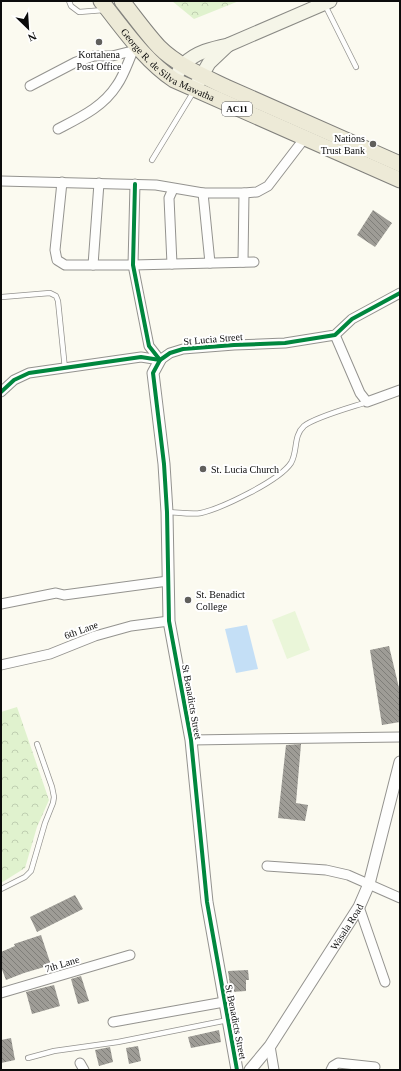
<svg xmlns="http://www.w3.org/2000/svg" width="401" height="1071" font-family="Georgia,serif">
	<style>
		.park { fill: url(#park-crowns) }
		.pitch { fill: #eaf6d9 }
		.water { fill: #c4dff6 }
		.building { fill: url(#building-back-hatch) }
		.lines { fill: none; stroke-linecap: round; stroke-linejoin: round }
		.service-casing { stroke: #94938f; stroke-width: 6 }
		.minor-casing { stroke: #94938f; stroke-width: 11 }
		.tertiary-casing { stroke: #94938f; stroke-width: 13 }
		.secondary-casing { stroke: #8a8a85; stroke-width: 15 }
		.primary-casing { stroke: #81807c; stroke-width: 17 }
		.service { stroke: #fefefd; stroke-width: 4.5 }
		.minor { stroke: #fefefd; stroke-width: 9 }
		.tertiary { stroke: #fefefd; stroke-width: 11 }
		.secondary { stroke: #f5f5e8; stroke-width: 13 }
		.primary { stroke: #edead7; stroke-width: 15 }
		.cycleway-casing { stroke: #fff; stroke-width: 6 }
		.cycleway { stroke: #00873e; stroke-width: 4 }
		.poi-dot { fill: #605f5c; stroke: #fff; stroke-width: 1.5 }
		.labels { text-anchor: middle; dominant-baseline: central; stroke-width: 4; stroke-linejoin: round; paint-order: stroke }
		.shield { fill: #fff; stroke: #555; stroke-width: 1 }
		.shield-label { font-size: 9px; font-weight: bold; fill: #0c0c0c }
		.poi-label { font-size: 10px; fill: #0c0c0c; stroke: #fff; text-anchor: start }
		.street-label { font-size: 10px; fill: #0c0c0c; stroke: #fff }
	</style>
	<defs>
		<pattern id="park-crowns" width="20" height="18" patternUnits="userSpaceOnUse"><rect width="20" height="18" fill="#e0f2ce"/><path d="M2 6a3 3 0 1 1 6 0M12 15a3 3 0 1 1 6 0" fill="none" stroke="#bfceb0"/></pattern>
		<pattern id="building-back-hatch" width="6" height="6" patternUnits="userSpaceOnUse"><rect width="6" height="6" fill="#9e9c96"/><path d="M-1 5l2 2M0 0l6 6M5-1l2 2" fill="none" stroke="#7f7e79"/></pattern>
	</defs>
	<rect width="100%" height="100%" fill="#fbfaf0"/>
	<g class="park">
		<polygon points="172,1 239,1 194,19"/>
		<polygon points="17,707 49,800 37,827 25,868 1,883 1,712"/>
	</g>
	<polygon class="pitch" points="295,611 310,650 287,659 272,620"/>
	<polygon class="water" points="247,625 258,669 236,673 225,629"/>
	<g class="building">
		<polygon points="373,210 392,223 375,247 357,235"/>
		<polygon points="389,646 400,692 400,722 382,725 370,650"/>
		<polygon points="301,744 296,803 308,805 305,821 278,818 286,745"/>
		<polygon points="75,895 83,909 37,932 30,917"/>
		<polygon points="41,935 51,965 24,973 6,980 1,967 1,952 15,946 14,944"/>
		<polygon points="248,970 249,980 246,980 246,991 231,992 228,971"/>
		<polygon points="81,976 89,1001 78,1004 71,979"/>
		<polygon points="54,985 60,1006 32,1014 26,992"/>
		<polygon points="219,1030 221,1042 191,1048 188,1037"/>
		<polygon points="11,1038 15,1060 1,1063 1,1040"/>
		<polygon points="138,1046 141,1061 129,1064 126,1048"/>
		<polygon points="110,1047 113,1062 99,1066 95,1050"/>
	</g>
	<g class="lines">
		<g class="service-casing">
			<g id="service">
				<polyline points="69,1 71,6 79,12 104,10"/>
				<polyline points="325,5 356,67"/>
				<polyline points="152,160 194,91"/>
				<polyline points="2,297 50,293 56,296 58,301 65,369"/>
				<path d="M167,512C176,512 192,515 201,513C222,508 279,481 291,463C298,451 293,436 304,426C315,417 352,407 367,402"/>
				<polyline points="1,889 25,877 31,871 45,823 53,803 54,797 52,787 37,744"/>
				<polyline points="28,1058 54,1051 118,1042 228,1020"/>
			</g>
		</g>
		<g class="minor-casing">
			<g id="minor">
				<polyline points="30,86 76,62 94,56 112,56 140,49"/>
				<path d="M58,129C81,117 103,107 117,85C124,75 128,62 133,51"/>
				<polyline points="1,181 156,185 203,193 244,193 257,192 268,186 304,139"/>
				<polyline points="62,182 55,250 57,260 65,265 133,265 254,262"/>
				<polyline points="135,184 133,265 149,346 160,360"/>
				<polyline points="203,193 210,263"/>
				<polyline points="243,262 244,193"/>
				<polyline points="172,264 169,198 173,189"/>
				<polyline points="93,265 99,183"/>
				<polyline points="335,335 360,393 367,402 400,390"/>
				<polyline points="1,392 14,380 29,373 141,357 160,360 170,353 183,349 234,345 285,343 335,335 352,319 400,293"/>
				<polyline points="1,604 56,593 64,595 168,581"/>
				<polyline points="1,665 50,654 95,636 131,626 169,621"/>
				<polyline points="191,740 400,737"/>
				<polyline points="267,866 326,870 348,875 400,898"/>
				<polyline points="359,907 385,982"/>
				<polyline points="1,993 130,955"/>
				<polyline points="113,1022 224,1002"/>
				<polyline points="270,1046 274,1070"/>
				<polyline points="80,1063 84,1070"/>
				<polyline points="331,1070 333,1066 338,1063 375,1067"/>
			</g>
		</g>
		<g class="tertiary-casing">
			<g id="tertiary">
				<polyline points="160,360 153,373 164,464 167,512 169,621 191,740 207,902 237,1070"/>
				<path id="s1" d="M250,1070L270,1046L359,907L369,884L400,762"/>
			</g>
		</g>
		<g class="secondary-casing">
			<g id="secondary">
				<path d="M174,80C177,75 180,68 184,64C196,52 213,48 228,45L330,1"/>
				<polyline points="197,84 209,63 228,45"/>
			</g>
		</g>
		<g class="primary-casing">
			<g id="primary">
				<path id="s2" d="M101,1C123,28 144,60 174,80L400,180"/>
				<path d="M122,1C134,16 146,33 159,47C177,65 203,76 226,87L400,164"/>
			</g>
		</g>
		<use href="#service" class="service"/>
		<use href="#minor" class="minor"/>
		<use href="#tertiary" class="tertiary"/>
		<use href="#secondary" class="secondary"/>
		<use href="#primary" class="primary"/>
		<g class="cycleway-casing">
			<g id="cycleway">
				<polyline points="135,184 133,265 149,346 160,360 153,373 164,464 167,512 169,621 191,740 207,902 237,1070"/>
				<polyline points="1,392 14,380 29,373 141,357 160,360 170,353 183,349 234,345 285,343 335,335 352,319 400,293"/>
			</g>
		</g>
		<use href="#cycleway" class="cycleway"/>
	</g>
	<g class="poi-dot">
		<circle cx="99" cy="42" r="4"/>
		<circle cx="373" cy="144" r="4"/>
		<circle cx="203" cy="469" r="4"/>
		<circle cx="188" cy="600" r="4"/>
	</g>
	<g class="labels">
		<rect class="shield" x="222" y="102" width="30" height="14" rx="3"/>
		<g class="shield-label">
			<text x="237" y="109">AC11</text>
		</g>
		<g class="poi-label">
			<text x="99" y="54" text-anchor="middle">Kortahena<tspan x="99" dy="12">Post Office</tspan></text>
			<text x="365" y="138" text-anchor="end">Nations<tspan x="365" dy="12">Trust Bank</tspan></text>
			<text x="211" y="469">St. Lucia Church</text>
			<text x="196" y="594">St. Benadict<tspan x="196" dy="12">College</tspan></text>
		</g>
		<g class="street-label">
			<text stroke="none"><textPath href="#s2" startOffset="94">George R. de Silva Mawatha</textPath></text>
			<text transform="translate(213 339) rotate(-5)">St Lucia Street</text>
			<text transform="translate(81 630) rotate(-20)">6th Lane</text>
			<text transform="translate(192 702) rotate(80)">St Benadicts Street</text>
			<text stroke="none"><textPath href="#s1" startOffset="173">Wasala Road</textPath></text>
			<text transform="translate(62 964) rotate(-17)">7th Lane</text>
			<text transform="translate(236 1022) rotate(79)">St Benadicts Street</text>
		</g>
	</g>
	<rect width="401" height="1071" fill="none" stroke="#0c0c0c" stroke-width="4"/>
	<g transform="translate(28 28) rotate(155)" stroke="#ffffff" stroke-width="3" paint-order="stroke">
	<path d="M0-3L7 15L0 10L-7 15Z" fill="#0c0c0c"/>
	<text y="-6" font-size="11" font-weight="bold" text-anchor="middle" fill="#0c0c0c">N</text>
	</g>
</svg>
